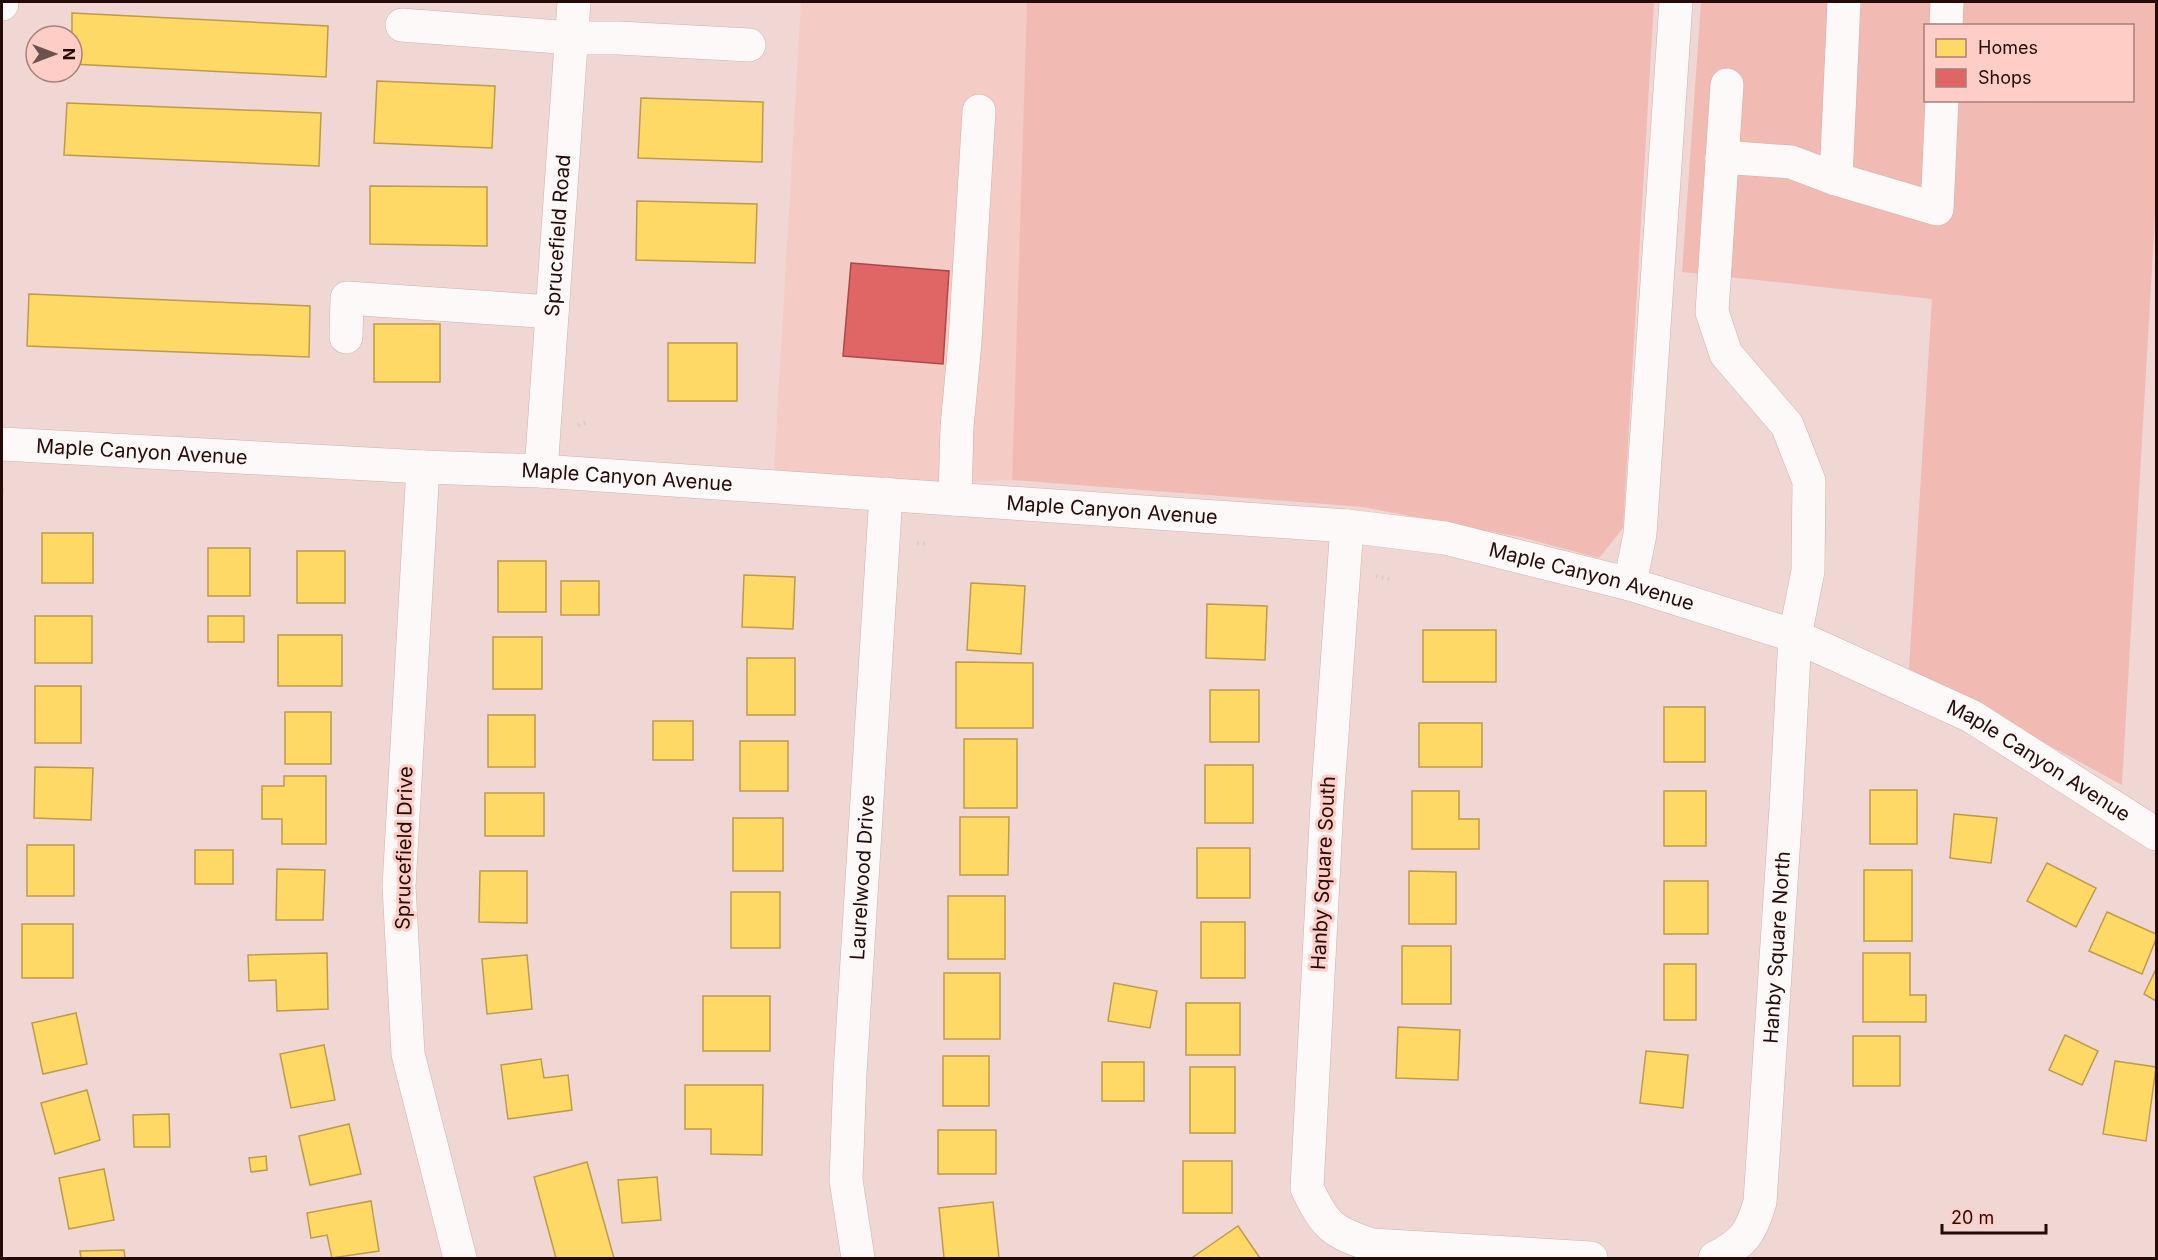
<svg xmlns="http://www.w3.org/2000/svg" width="2158" height="1260" font-family="Inter,sans-serif">
	<style>
		.built { fill: #f4cbc5 }
		.green { fill: #f1bbb3; fill-rule: evenodd }
		.homes { fill: #ffd966; stroke: #be9b4a; stroke-width: 1.5 }
		.shops { fill: #e06666; stroke: #a84a4a; stroke-width: 1.5 }
		.lines { fill: none; stroke-linecap: round; stroke-linejoin: round }
		.minor-casing { stroke: #cdb3af; stroke-width: 34 }
		.path { stroke: #d4cccb; stroke-width: 4; stroke-dasharray: 1.5 4.5; stroke-linecap: butt }
		.minor { stroke: #fdf9f8; stroke-width: 33 }
		.labels { text-anchor: middle; dominant-baseline: central; stroke-width: 6; stroke-linejoin: round; paint-order: stroke }
		.street-label { font-size: 20px; fill: #250a08; stroke: #fecec6 }
	</style>
	<rect width="100%" height="100%" fill="#f1d7d3"/>
	<polygon class="built" points="801,2 1027,2 1012,480 773,488"/>
	<g class="green">
		<polygon points="1027,2 1654,2 1623,528 1599,558 1520,537 1363,507 1012,480"/>
		<path d="M1701,2H2156V200L2122,785L1909,669L1932,299L1682,272ZM1926,26H2132V100H1926Z"/>
	</g>
	<g class="homes">
		<polygon points="72,13 328,26 326,77 72,64"/>
		<polygon points="377,81 495,86 492,148 374,143"/>
		<polygon points="641,98 763,102 762,162 638,158"/>
		<polygon points="67,103 321,113 319,166 64,155"/>
		<polygon points="370,186 487,187 487,246 370,244"/>
		<polygon points="637,201 757,204 755,263 636,260"/>
		<polygon points="29,294 310,306 309,357 27,346"/>
		<rect x="374" y="324" width="66" height="58"/>
		<rect x="668" y="343" width="69" height="58"/>
		<rect x="42" y="533" width="51" height="50"/>
		<rect x="208" y="548" width="42" height="48"/>
		<rect x="297" y="551" width="48" height="52"/>
		<rect x="498" y="561" width="48" height="51"/>
		<polygon points="744,575 795,577 793,629 742,627"/>
		<rect x="561" y="581" width="38" height="34"/>
		<polygon points="971,583 1025,586 1021,654 967,650"/>
		<polygon points="1207,604 1267,606 1265,660 1206,658"/>
		<rect x="35" y="616" width="57" height="47"/>
		<rect x="208" y="616" width="36" height="26"/>
		<rect x="1423" y="630" width="73" height="52"/>
		<rect x="278" y="635" width="64" height="51"/>
		<rect x="493" y="637" width="49" height="52"/>
		<rect x="747" y="658" width="48" height="57"/>
		<polygon points="956,662 1033,663 1033,728 956,728"/>
		<rect x="35" y="686" width="46" height="57"/>
		<rect x="1210" y="690" width="49" height="52"/>
		<rect x="1664" y="707" width="41" height="55"/>
		<rect x="285" y="712" width="46" height="52"/>
		<rect x="488" y="715" width="47" height="52"/>
		<rect x="653" y="721" width="40" height="39"/>
		<rect x="1419" y="723" width="63" height="44"/>
		<rect x="964" y="739" width="53" height="69"/>
		<rect x="740" y="741" width="48" height="50"/>
		<rect x="1205" y="765" width="48" height="58"/>
		<polygon points="35,767 93,768 91,820 34,818"/>
		<polygon points="284,776 326,776 326,844 282,844 282,819 262,819 262,786 284,786"/>
		<rect x="1870" y="790" width="47" height="54"/>
		<polygon points="1412,791 1459,791 1459,819 1479,819 1479,849 1412,849"/>
		<rect x="1664" y="791" width="42" height="55"/>
		<rect x="485" y="793" width="59" height="43"/>
		<polygon points="1954,814 1997,818 1991,863 1950,858"/>
		<polygon points="960,817 1009,817 1008,875 960,875"/>
		<rect x="733" y="818" width="50" height="53"/>
		<rect x="27" y="845" width="47" height="51"/>
		<rect x="1197" y="848" width="53" height="50"/>
		<rect x="195" y="850" width="38" height="34"/>
		<polygon points="2047,863 2096,888 2076,927 2027,901"/>
		<polygon points="277,869 325,870 323,920 276,920"/>
		<rect x="1864" y="870" width="48" height="71"/>
		<polygon points="480,871 527,871 527,923 479,922"/>
		<polygon points="1409,871 1456,872 1456,924 1409,924"/>
		<rect x="1664" y="881" width="44" height="53"/>
		<rect x="731" y="892" width="49" height="56"/>
		<rect x="948" y="896" width="57" height="63"/>
		<polygon points="2107,912 2156,934 2156,939 2142,974 2089,951"/>
		<rect x="1201" y="922" width="44" height="56"/>
		<rect x="22" y="924" width="51" height="54"/>
		<rect x="1402" y="946" width="49" height="58"/>
		<polygon points="327,953 328,1009 277,1011 276,980 249,981 248,955"/>
		<polygon points="1863,953 1910,953 1910,995 1926,995 1926,1022 1863,1022"/>
		<polygon points="527,955 532,1009 487,1014 482,959"/>
		<rect x="1664" y="964" width="32" height="56"/>
		<polygon points="2156,969 2156,1001 2144,994"/>
		<rect x="944" y="973" width="56" height="66"/>
		<polygon points="1114,983 1157,991 1150,1028 1108,1021"/>
		<rect x="703" y="996" width="67" height="55"/>
		<rect x="1186" y="1003" width="54" height="52"/>
		<polygon points="76,1013 87,1064 43,1074 32,1023"/>
		<polygon points="1398,1027 1460,1030 1458,1080 1396,1078"/>
		<polygon points="2065,1035 2098,1051 2082,1085 2049,1070"/>
		<rect x="1853" y="1036" width="47" height="50"/>
		<polygon points="324,1045 335,1100 291,1108 280,1054"/>
		<polygon points="1646,1051 1688,1055 1683,1108 1640,1103"/>
		<rect x="943" y="1056" width="46" height="50"/>
		<polygon points="541,1059 544,1078 568,1075 572,1110 508,1119 501,1065"/>
		<polygon points="2115,1061 2156,1067 2146,1141 2103,1134"/>
		<rect x="1102" y="1062" width="42" height="39"/>
		<rect x="1190" y="1067" width="45" height="66"/>
		<polygon points="685,1085 763,1085 762,1155 711,1154 711,1129 685,1129"/>
		<polygon points="87,1090 100,1140 55,1154 41,1103"/>
		<polygon points="169,1114 170,1147 134,1147 133,1115"/>
		<polygon points="349,1124 361,1174 310,1185 299,1136"/>
		<rect x="938" y="1130" width="58" height="44"/>
		<polygon points="266,1156 267,1170 251,1172 249,1158"/>
		<rect x="1183" y="1161" width="49" height="52"/>
		<polygon points="587,1162 614,1258 556,1258 534,1177"/>
		<polygon points="104,1169 114,1220 69,1229 59,1178"/>
		<polygon points="657,1177 661,1220 622,1223 618,1180"/>
		<polygon points="371,1201 379,1251 332,1258 327,1235 311,1238 307,1213"/>
		<polygon points="993,1202 999,1258 944,1258 939,1208"/>
		<polygon points="1238,1226 1260,1258 1194,1258 1193,1257"/>
		<polygon points="124,1250 125,1258 81,1258 80,1251"/>
	</g>
	<polygon class="shops" points="851,263 949,271 943,364 843,356"/>
	<g class="lines">
		<g class="minor-casing">
			<g id="minor">
				<polyline points="2,4 2,2"/>
				<polyline points="402,25 572,38 619,38 749,45"/>
				<polyline points="1946,26 1947,2"/>
				<polyline points="1722,157 1791,162 1836,179 1937,209 1942,100"/>
				<polyline points="1836,179 1844,2"/>
				<polyline points="346,337 347,298 552,312"/>
				<path id="s1" d="M2,444L423,467L541,471L1347,526L1445,538L1630,584L1795,636L1971,716L2156,834"/>
				<polyline points="423,467 399,886 408,1054 460,1258"/>
				<path id="s2" d="M541,471L574,2"/>
				<polyline points="955,499 957,427 965,342 979,111"/>
				<path d="M1347,526L1327,804L1307,1188C1325,1226 1332,1232 1372,1245L1591,1258"/>
				<polyline points="1630,584 1640,534 1676,2"/>
				<path id="s3" d="M858,1258L846,1180L850,1073L886,494"/>
				<path id="s4" d="M1715,1258C1744,1243 1751,1233 1760,1202L1786,807L1795,636L1808,571L1809,481L1787,425L1726,354L1712,312L1727,85"/>
			</g>
		</g>
		<g class="path">
			<polyline points="578,425 588,422"/>
			<polyline points="2,490 4,490"/>
			<polyline points="917,543 928,544"/>
			<polyline points="1376,576 1393,580"/>
		</g>
		<use href="#minor" class="minor"/>
	</g>
	<g class="labels">
		<g class="street-label">
			<text stroke="none"><textPath href="#s2" startOffset="236">Sprucefield Road</textPath></text>
			<text stroke="none"><textPath href="#s1" startOffset="140">Maple Canyon Avenue</textPath></text>
			<text stroke="none"><textPath href="#s1" startOffset="626">Maple Canyon Avenue</textPath></text>
			<text stroke="none"><textPath href="#s1" startOffset="1112">Maple Canyon Avenue</textPath></text>
			<text stroke="none"><textPath href="#s1" startOffset="1598">Maple Canyon Avenue</textPath></text>
			<text stroke="none"><textPath href="#s1" startOffset="2084">Maple Canyon Avenue</textPath></text>
			<text transform="translate(404 848) rotate(-89)">Sprucefield Drive</text>
			<text transform="translate(1323 873) rotate(-87)">Hanby Square South</text>
			<text stroke="none"><textPath href="#s3" startOffset="382">Laurelwood Drive</textPath></text>
			<text stroke="none"><textPath href="#s4" startOffset="330">Hanby Square North</textPath></text>
		</g>
	</g>
	<rect width="2158" height="1260" fill="none" stroke="#250a08" stroke-width="6"/>
	<rect x="1924" y="24" width="210" height="78" fill="#fecec6" stroke="#a7807a" stroke-width="1.5"/>
	<rect x="1936" y="39" width="30" height="18" fill="#ffd966" stroke="#a7807a" stroke-width="1.5"/>
	<text x="1978" y="54" font-size="18" fill="#250a08">Homes</text>
	<rect x="1936" y="69" width="30" height="18" fill="#e06666" stroke="#a7807a" stroke-width="1.5"/>
	<text x="1978" y="84" font-size="18" fill="#250a08">Shops</text>
	<g transform="translate(54 54) rotate(90)"><circle r="28" fill="#fecec6" stroke="#a7807a" stroke-width="1.5"/>
	<path d="M0-4.5L10 22L0 15L-10 22Z" fill="#6c524f"/>
	<text y="-9" font-size="16" font-weight="bold" text-anchor="middle" fill="#250a08">N</text>
	</g>
	<path d="M1942 1224v9h104v-9" fill="none" stroke="#250a08" stroke-width="3"/>
	<text x="1951" y="1224" font-size="18" fill="#250a08" stroke="#fecec6" stroke-width="4.5" paint-order="stroke">20 m</text>
</svg>
